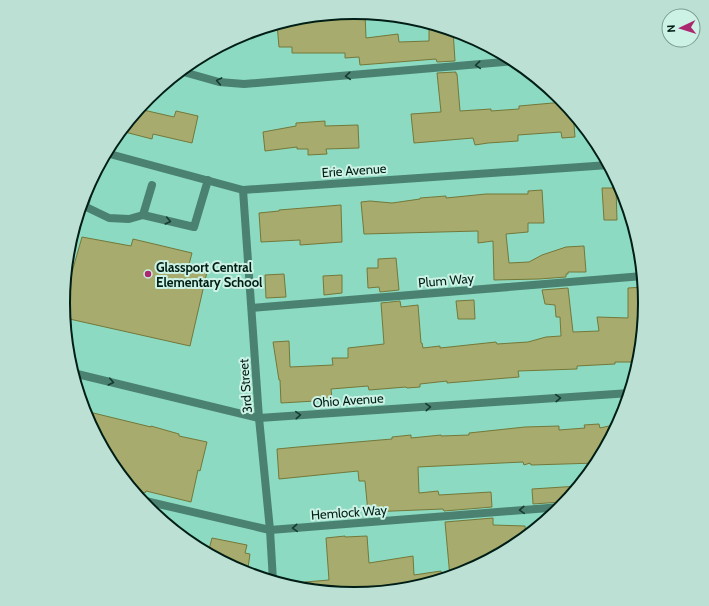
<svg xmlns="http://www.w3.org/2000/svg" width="709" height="606" font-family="Cabin,sans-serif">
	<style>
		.building { fill: #a7ac6e; stroke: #747839 }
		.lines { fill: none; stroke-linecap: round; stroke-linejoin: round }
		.service { stroke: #4a8170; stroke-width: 8 }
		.minor { stroke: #4a8170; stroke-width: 8 }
		.oneway { stroke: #163c31 }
		.poi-dot { fill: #ab276f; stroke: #ccf2e5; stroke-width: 1.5 }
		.labels { text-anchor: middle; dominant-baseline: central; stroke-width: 4; stroke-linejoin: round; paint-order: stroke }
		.street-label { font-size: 13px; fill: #001e16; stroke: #ccf2e5 }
		.poi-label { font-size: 13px; font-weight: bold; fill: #001e16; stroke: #ccf2e5; text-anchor: start }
		.rim { fill: none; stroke: #001e16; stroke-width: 2 }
	</style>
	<rect width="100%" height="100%" fill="#8bdac1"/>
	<g class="building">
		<polygon points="365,14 366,38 398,34 399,42 429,41 429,28 443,27 453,30 455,61 437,62 436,59 360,65 359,57 345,58 345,53 292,53 292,47 279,47 277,24 298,18 324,15 324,20"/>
		<polygon points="456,72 456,74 457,74 460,111 491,109 491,111 519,109 519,106 564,102 573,113 575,137 562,138 561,132 518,135 518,141 488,143 475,145 473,138 414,143 411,114 441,112 437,73"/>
		<polygon points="139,109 174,117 176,111 198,116 192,143 153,134 152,139 121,131"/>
		<polygon points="325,121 325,126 358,125 359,148 326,149 327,154 308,155 308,149 297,149 297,147 265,151 263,132 296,126 296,123"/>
		<polygon points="602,188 616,188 617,220 604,220"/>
		<polygon points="542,190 544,223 528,223 528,232 506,234 509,263 529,262 542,255 566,247 584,246 586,272 568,272 568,274 566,274 566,277 539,279 494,280 493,241 478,243 478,231 364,234 361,202 370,201 392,203 420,199 420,198 446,196 446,198 486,194 528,194 528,191"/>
		<polygon points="341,205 342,242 300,245 300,240 261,242 259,213 279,211 279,210"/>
		<polygon points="82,237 131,246 133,239 192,253 188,268 207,272 190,346 65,318 64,303 67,271 72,272"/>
		<polygon points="396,258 399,290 380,292 379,287 368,288 367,268 378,268 378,259"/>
		<polygon points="284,274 286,297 266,298 265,275"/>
		<polygon points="342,275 342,293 324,295 323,276"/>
		<polygon points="644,287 646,303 640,361 631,361 631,362 615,362 615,364 577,366 577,369 518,371 519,377 447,383 447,381 420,384 420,387 407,388 406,387 369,390 368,386 331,389 332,399 315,401 281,403 280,380 279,380 273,342 289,341 290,367 333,365 332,358 348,358 348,348 384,344 381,303 400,301 401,307 418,305 421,343 422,343 423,348 440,346 440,348 496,342 497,344 528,342 546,337 561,336 560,317 556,317 555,305 545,304 542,290 568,288 573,332 599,331 597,317 628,318 628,288"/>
		<polygon points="474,300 475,319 458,319 456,301"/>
		<polygon points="85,411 151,427 151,426 179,434 179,436 207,442 200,471 198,470 191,502 146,491 145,493 133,489 112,464"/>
		<polygon points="599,424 600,428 618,424 597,463 531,465 530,463 524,465 523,462 418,467 419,493 438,491 439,495 491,492 492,507 444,511 443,509 368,512 365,481 359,481 358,471 279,479 277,449 298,447 392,439 392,437 411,435 411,438 441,435 441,436 469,435 469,433 525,427 559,426 559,430 585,428 584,425"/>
		<polygon points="579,486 566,502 561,502 533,504 532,489"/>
		<polygon points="493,518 493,525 525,526 526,537 516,545 466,572 450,577 445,522"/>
		<polygon points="345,536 345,537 367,536 369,563 413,556 414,575 441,571 443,579 411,588 354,594 305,589 305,582 329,580 326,538"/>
		<polygon points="212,538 247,545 245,553 250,554 248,568 242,568 241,571 208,553"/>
	</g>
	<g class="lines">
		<g class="service">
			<polyline points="180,71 219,82 244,84 517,61"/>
			<polyline points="82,205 109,218 129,219 143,215 152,185"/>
			<polyline points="85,206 92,180"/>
			<polyline points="143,215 194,227 208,180"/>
			<polyline points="252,308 643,276"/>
			<polyline points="141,500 270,530 561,507"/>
		</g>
		<g class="minor">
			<polyline points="106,153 243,190 609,165"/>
			<polyline points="243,190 259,418 270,530 273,581"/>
			<polyline points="73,373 259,418 630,393"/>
		</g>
	</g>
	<defs><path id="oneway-chevron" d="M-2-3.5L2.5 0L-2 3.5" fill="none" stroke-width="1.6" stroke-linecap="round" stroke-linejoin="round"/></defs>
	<g class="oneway">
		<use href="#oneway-chevron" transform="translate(478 65) rotate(175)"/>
		<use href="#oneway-chevron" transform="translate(348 76) rotate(175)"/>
		<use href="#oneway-chevron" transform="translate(219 81) rotate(-169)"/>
		<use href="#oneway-chevron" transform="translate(168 221) rotate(13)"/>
		<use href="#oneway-chevron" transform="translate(111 382) rotate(13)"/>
		<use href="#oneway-chevron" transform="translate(558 398) rotate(-4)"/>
		<use href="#oneway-chevron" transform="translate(428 407) rotate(-4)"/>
		<use href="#oneway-chevron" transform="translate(298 415) rotate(-4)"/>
		<use href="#oneway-chevron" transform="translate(522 510) rotate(176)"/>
		<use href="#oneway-chevron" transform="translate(295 528) rotate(176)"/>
	</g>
	<circle class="poi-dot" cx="148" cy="274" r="4"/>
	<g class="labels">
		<g class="street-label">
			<text transform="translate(354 170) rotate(-4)">Erie Avenue</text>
			<text transform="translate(446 280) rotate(-5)">Plum Way</text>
			<text transform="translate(245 386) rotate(-94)">3rd Street</text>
			<text transform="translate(348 400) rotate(-4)">Ohio Avenue</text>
			<text transform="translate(349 512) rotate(-4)">Hemlock Way</text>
		</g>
		<g class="poi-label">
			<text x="156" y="267">Glassport Central<tspan x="156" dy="15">Elementary School</tspan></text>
		</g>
	</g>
	<path d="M0 0H709V606H0ZM70 303a284 284 0 1 1 568 0a284 284 0 1 1-568 0Z" fill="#bce1d4" fill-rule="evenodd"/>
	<path class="rim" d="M70 303a284 284 0 1 1 568 0a284 284 0 1 1-568 0Z"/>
	<g transform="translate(681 28) rotate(266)"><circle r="19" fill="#ccf2e5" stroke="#7a9d92"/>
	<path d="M0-3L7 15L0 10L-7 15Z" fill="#ab276f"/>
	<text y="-6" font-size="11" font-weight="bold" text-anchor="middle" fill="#001e16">N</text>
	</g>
</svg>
